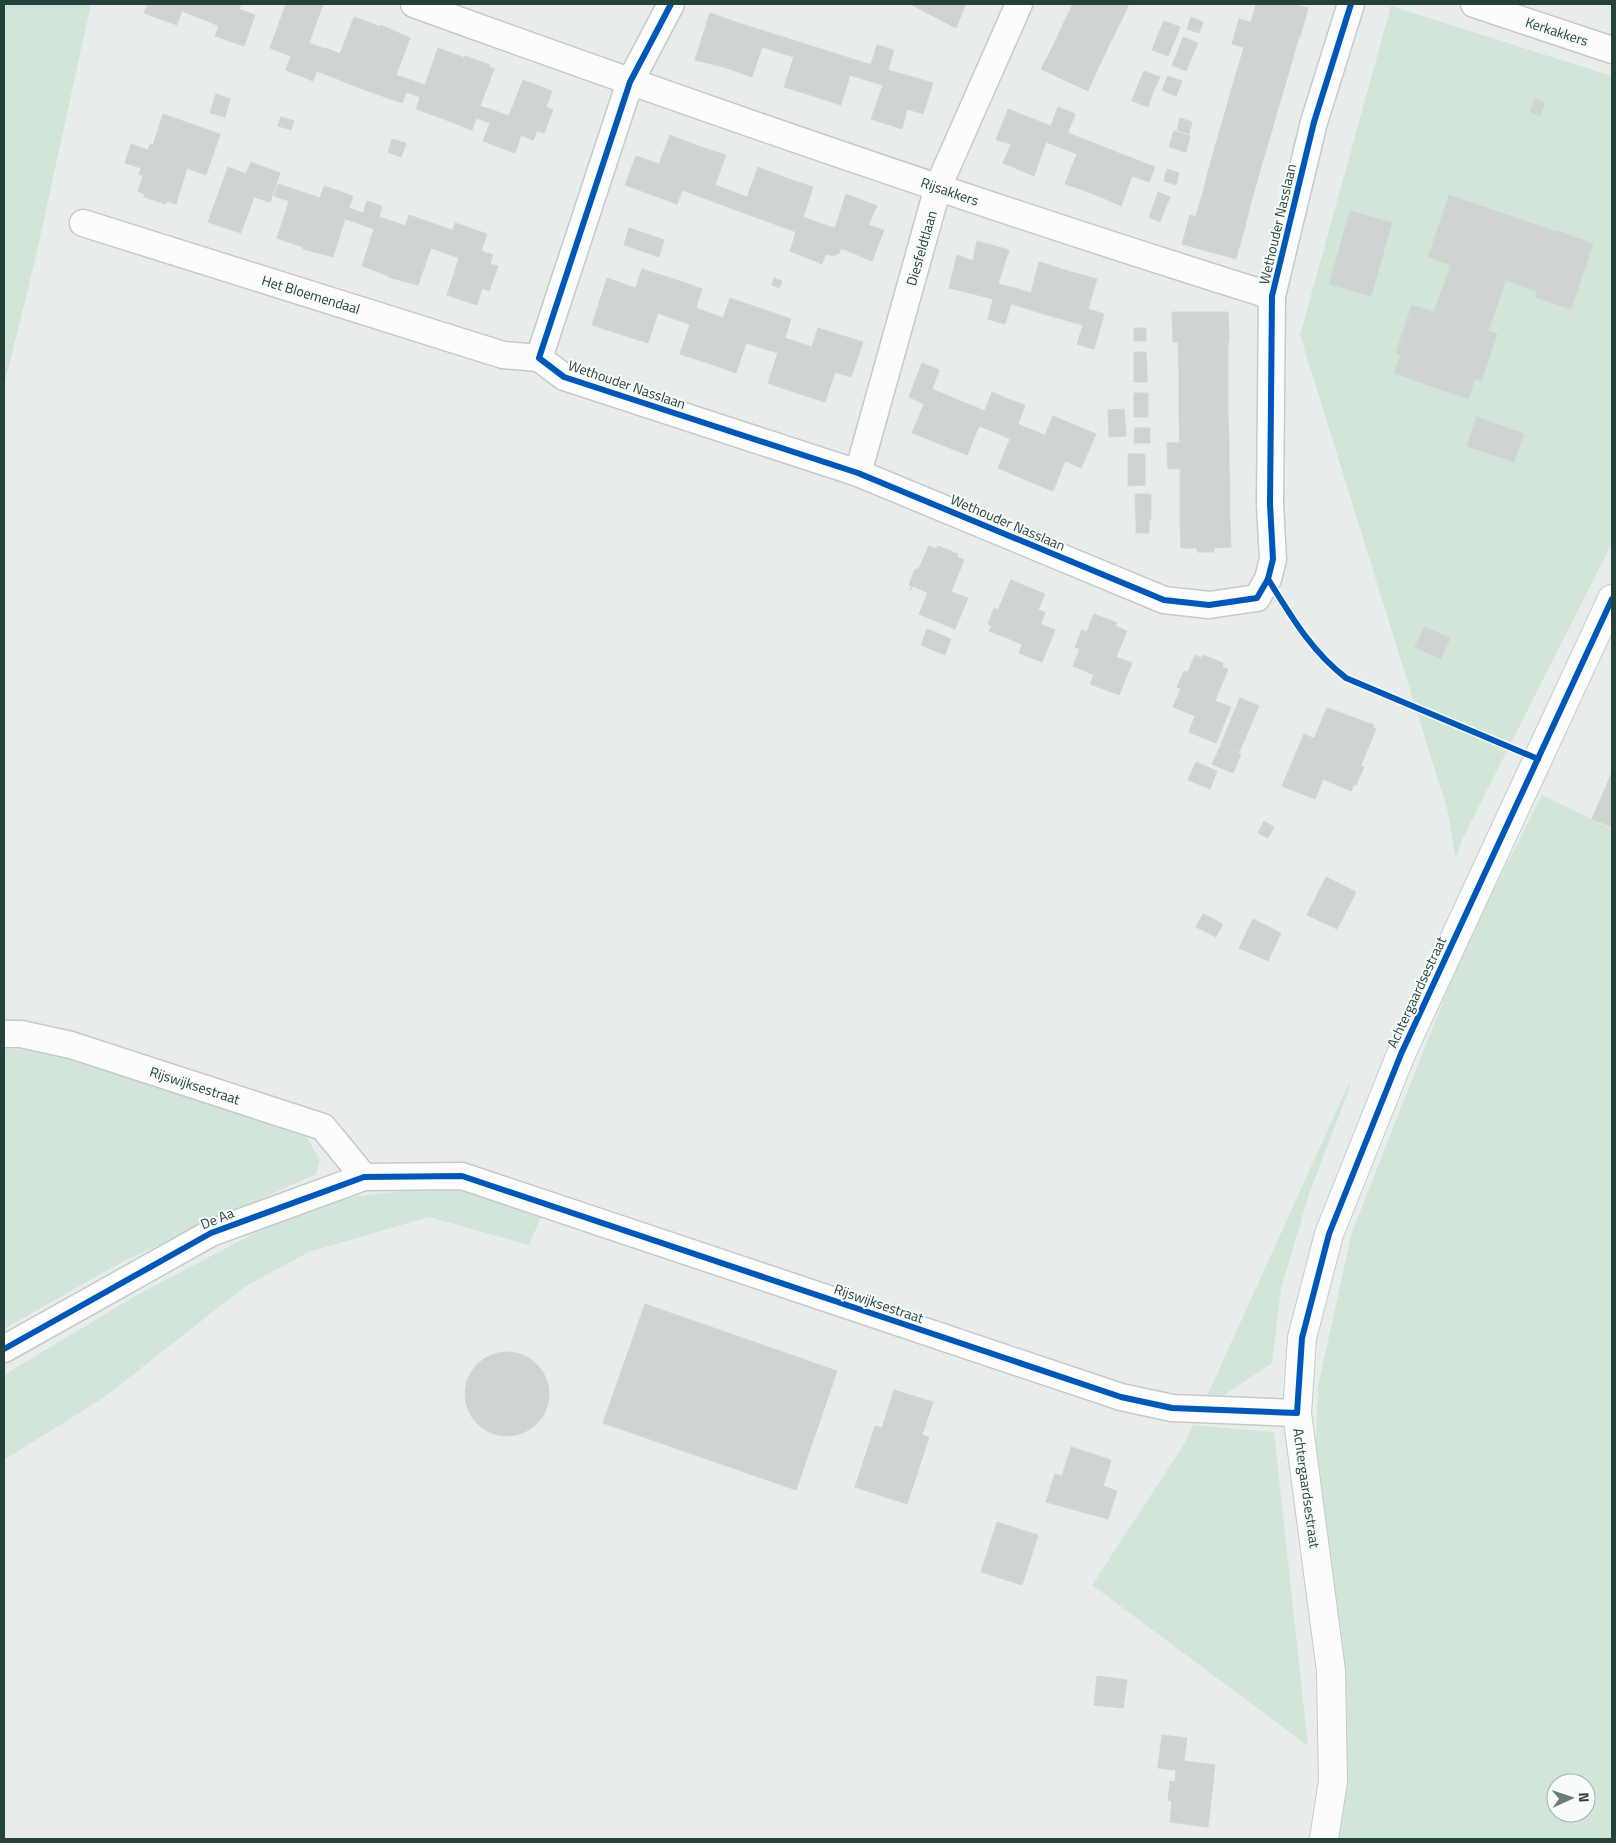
<svg xmlns="http://www.w3.org/2000/svg" width="1616" height="1843" font-family="'Titillium Web',sans-serif">
	<style>
		.green { fill: #d1e6d8; fill-rule: evenodd }
		.building { fill: #cfd4d2; stroke: #d1d6d4 }
		.lines { fill: none; stroke-linecap: round; stroke-linejoin: round }
		.minor-casing { stroke: #c5cac8; stroke-width: 29 }
		.tertiary-casing { stroke: #c5cac8; stroke-width: 30 }
		.minor { stroke: #fcfcfc; stroke-width: 26 }
		.tertiary { stroke: #fcfcfc; stroke-width: 28 }
		.cycleway-casing { stroke: #f7fbf9; stroke-width: 9 }
		.cycleway { stroke: #0057b8; stroke-width: 6 }
		.labels { text-anchor: middle; dominant-baseline: central; stroke-width: 4; stroke-linejoin: round; paint-order: stroke }
		.street-label { font-size: 14px; fill: #24423a; stroke: #f7fbf9 }
	</style>
	<rect width="100%" height="100%" fill="#e8edeb"/>
	<g class="green">
		<polygon points="4,4 91,4 36,256 4,386"/>
		<polygon points="1391,6 1612,76 1612,543 1462,840 1456,859 1447,809 1300,335"/>
		<path d="M1542,795L1612,829V1839H1338L1315,1469L1318,1386L1352,1232L1464,948ZM1556,1783H1586V1813H1556Z"/>
		<polygon points="4,1049 68,1051 304,1133 320,1160 316,1174 122,1262 4,1329"/>
		<polygon points="1349,1083 1350,1087 1309,1194 1281,1289 1272,1363 1221,1397 1207,1396"/>
		<polygon points="447,1186 541,1217 529,1245 429,1217 309,1252 246,1286 103,1398 4,1460 4,1375 137,1295 268,1226 348,1197"/>
		<polygon points="1193,1425 1274,1432 1308,1746 1092,1585 1185,1443"/>
	</g>
	<g class="building">
		<polygon points="148,4 205,4 200,18 182,11 177,25 144,13"/>
		<polygon points="205,4 241,4 239,9 255,15 244,46 215,36 219,26 200,18"/>
		<polygon points="286,4 323,4 309,43 325,49 313,81 286,70 291,56 270,48"/>
		<polygon points="910,4 966,4 956,28"/>
		<polygon points="1073,4 1095,4 1123,17 1111,41 1065,20"/>
		<polygon points="1095,4 1129,4 1123,17"/>
		<polygon points="1256,4 1294,4 1308,8 1300,37 1251,23"/>
		<polygon points="710,13 738,23 724,67 695,60"/>
		<polygon points="354,17 381,27 360,88 317,71 326,48 340,54"/>
		<polygon points="1191,17 1203,22 1199,33 1187,29"/>
		<polygon points="1239,19 1299,36 1292,61 1232,44"/>
		<polygon points="1065,20 1111,41 1099,66 1054,44"/>
		<polygon points="1164,21 1180,27 1174,42 1158,34"/>
		<polygon points="738,23 783,37 778,52 762,47 752,77 724,67"/>
		<polygon points="381,25 410,38 396,75 411,80 402,103 360,88"/>
		<polygon points="1158,34 1174,42 1168,56 1152,50"/>
		<polygon points="783,37 827,51 813,96 784,87 794,57 778,52"/>
		<polygon points="1183,37 1198,43 1192,57 1178,51"/>
		<polygon points="1054,44 1099,66 1088,91 1041,69"/>
		<polygon points="877,45 894,50 888,70 933,83 923,114 907,109 902,129 871,119 883,85 866,80"/>
		<polygon points="1244,47 1292,61 1285,85 1237,71"/>
		<polygon points="438,48 465,58 444,119 416,109 420,97 406,92 411,80 425,85"/>
		<polygon points="827,51 872,65 866,80 850,75 841,105 813,96"/>
		<polygon points="1178,51 1192,57 1186,71 1172,65"/>
		<polygon points="465,56 490,65 489,67 494,69 480,106 495,111 490,123 476,118 472,130 444,119"/>
		<polygon points="1144,71 1160,77 1153,92 1138,85"/>
		<polygon points="1237,71 1285,85 1278,109 1230,95"/>
		<polygon points="1168,76 1182,81 1176,96 1162,90"/>
		<polygon points="523,80 552,91 546,107 553,110 544,133 537,131 533,140 521,135 515,153 483,141 495,111 509,116"/>
		<polygon points="1138,85 1153,92 1148,107 1132,101"/>
		<polygon points="216,94 230,99 225,117 210,113"/>
		<polygon points="1230,95 1278,109 1271,133 1223,120"/>
		<polygon points="1535,99 1545,103 1540,116 1530,112"/>
		<polygon points="1058,107 1075,114 1062,148 1046,142 1034,176 1003,163 1011,144 996,140 1008,109 1051,126"/>
		<polygon points="163,114 220,134 206,175 187,168 176,204 166,201 166,204 144,197 145,194 138,191 143,175 139,175 141,168 125,163 131,144 148,150 150,144 153,145"/>
		<polygon points="281,117 294,121 291,130 278,126"/>
		<polygon points="1180,118 1192,122 1189,134 1177,130"/>
		<polygon points="1223,120 1271,133 1264,157 1216,144"/>
		<polygon points="1174,131 1190,136 1186,152 1169,147"/>
		<polygon points="1068,133 1111,150 1094,194 1065,184 1077,154 1062,148"/>
		<polygon points="670,135 698,146 677,204 625,185 636,156 659,164"/>
		<polygon points="392,139 406,143 401,157 388,152"/>
		<polygon points="1216,144 1264,157 1257,181 1209,168"/>
		<polygon points="698,146 726,155 715,185 731,191 725,206 682,190"/>
		<polygon points="1111,150 1155,167 1149,182 1132,176 1121,206 1094,194"/>
		<polygon points="251,162 280,173 270,202 254,197 241,233 208,222 228,167 246,174"/>
		<polygon points="758,167 786,178 769,222 725,206 731,191 747,197"/>
		<polygon points="1209,168 1257,181 1250,206 1203,192"/>
		<polygon points="1167,169 1179,173 1176,185 1164,181"/>
		<polygon points="786,178 813,187 803,217 819,223 805,257 790,251 796,232 769,222"/>
		<polygon points="278,184 320,198 303,247 277,238 289,201 274,196"/>
		<polygon points="324,186 353,196 349,208 363,213 360,224 345,219 333,257 303,249"/>
		<polygon points="1158,192 1170,197 1165,209 1154,204"/>
		<polygon points="1203,192 1250,206 1244,230 1196,216"/>
		<polygon points="846,194 877,206 868,225 884,230 872,261 841,248 839,253 833,256 826,254 822,264 805,257 819,223 835,228"/>
		<polygon points="1449,195 1557,232 1540,282 1523,276 1520,286 1506,280 1488,331 1497,334 1481,381 1475,379 1468,399 1394,373 1401,355 1396,353 1412,305 1434,312 1451,265 1428,257"/>
		<polygon points="367,201 382,206 379,217 406,226 389,276 362,266 374,229 360,224"/>
		<polygon points="1154,204 1165,209 1160,222 1149,217"/>
		<polygon points="1350,211 1392,223 1371,296 1329,284"/>
		<polygon points="409,215 452,230 445,253 431,248 418,285 388,277"/>
		<polygon points="1190,215 1244,230 1236,259 1182,244"/>
		<polygon points="455,223 487,234 481,251 493,255 490,264 498,266 489,291 482,288 477,305 447,295 459,258 445,253"/>
		<polygon points="629,228 664,240 659,257 624,245"/>
		<polygon points="1558,231 1593,244 1571,309 1535,297 1537,291 1520,286 1523,276 1540,282"/>
		<polygon points="977,241 1009,250 998,284 1015,288 1005,324 988,319 993,299 949,288 957,255 973,261"/>
		<polygon points="1039,262 1068,271 1054,317 1011,304 1015,288 1031,293"/>
		<polygon points="642,269 686,283 674,319 658,313 648,343 620,334"/>
		<polygon points="1068,271 1097,279 1088,309 1104,314 1094,349 1077,344 1083,325 1054,317"/>
		<polygon points="607,278 635,288 620,334 592,325"/>
		<polygon points="774,278 782,281 779,288 772,285"/>
		<polygon points="686,283 702,289 696,308 723,318 708,363 680,354 690,324 674,319"/>
		<polygon points="730,298 774,313 762,348 746,343 736,373 708,363"/>
		<polygon points="1172,312 1228,312 1229,342 1173,342"/>
		<polygon points="774,313 791,319 785,338 812,347 797,393 768,383 778,353 762,348"/>
		<polygon points="818,328 863,342 851,377 835,372 825,402 797,393"/>
		<rect x="1134" y="328" width="12" height="13"/>
		<polygon points="1178,342 1228,342 1228,367 1179,367"/>
		<polygon points="1134,352 1146,352 1147,367 1134,367"/>
		<polygon points="922,363 939,370 932,389 958,400 940,444 912,433 924,404 909,397"/>
		<rect x="1134" y="367" width="13" height="15"/>
		<rect x="1179" y="367" width="49" height="25"/>
		<polygon points="992,392 1008,399 995,432 979,426 967,455 940,444 958,400 985,411"/>
		<rect x="1179" y="392" width="49" height="25"/>
		<rect x="1134" y="393" width="14" height="24"/>
		<polygon points="1008,399 1025,405 1018,424 1044,435 1026,480 998,468 1010,439 995,432"/>
		<polygon points="1124,409 1126,436 1109,437 1108,410"/>
		<polygon points="1053,416 1096,434 1081,468 1065,461 1053,491 1026,480"/>
		<polygon points="1179,417 1228,417 1229,442 1180,443"/>
		<polygon points="1477,417 1524,434 1514,462 1467,446"/>
		<polygon points="1135,428 1150,428 1150,443 1134,443"/>
		<polygon points="1229,442 1229,467 1168,469 1167,443"/>
		<polygon points="1128,454 1145,454 1145,470 1128,469"/>
		<polygon points="1229,467 1230,492 1180,493 1180,468"/>
		<polygon points="1128,469 1145,470 1145,485 1128,486"/>
		<polygon points="1230,492 1230,518 1180,518 1180,493"/>
		<polygon points="1135,494 1151,494 1151,520 1136,520"/>
		<polygon points="1230,518 1231,547 1214,548 1214,552 1197,552 1197,548 1181,548 1180,518"/>
		<rect x="1136" y="520" width="13" height="13"/>
		<polygon points="929,546 936,549 938,546 958,554 957,557 964,560 951,592 968,598 955,629 919,614 928,593 913,586 910,591 912,586 909,585 915,569 918,570"/>
		<polygon points="1011,580 1045,594 1038,610 1045,612 1041,624 1055,630 1042,662 1019,653 1022,644 989,631 992,626 988,624 994,608 998,610"/>
		<polygon points="1094,614 1117,623 1115,626 1127,631 1116,657 1132,663 1119,695 1090,684 1094,675 1073,666 1080,649 1075,647 1082,630 1087,632"/>
		<polygon points="1424,627 1450,638 1441,659 1415,647"/>
		<polygon points="927,629 951,639 945,655 921,645"/>
		<polygon points="1195,655 1201,658 1203,655 1223,663 1222,667 1228,669 1215,701 1231,707 1216,743 1189,732 1195,716 1173,707 1181,689 1177,687 1184,671 1188,672"/>
		<polygon points="1240,698 1259,706 1239,752 1221,744"/>
		<polygon points="1327,708 1374,725 1373,728 1376,729 1363,760 1314,739"/>
		<polygon points="1304,734 1363,760 1361,766 1364,767 1356,785 1354,784 1351,791 1323,779 1315,799 1282,786"/>
		<polygon points="1221,745 1241,754 1233,773 1212,764"/>
		<polygon points="1196,762 1217,771 1210,789 1188,780"/>
		<polygon points="1612,772 1612,827 1592,819"/>
		<polygon points="1264,821 1274,827 1268,838 1258,833"/>
		<polygon points="1326,877 1356,892 1337,929 1307,915"/>
		<polygon points="1203,914 1223,924 1216,937 1196,927"/>
		<polygon points="1253,919 1281,933 1268,961 1239,948"/>
		<polygon points="645,1304 837,1371 796,1490 603,1423"/>
		<circle cx="507" cy="1394" r="42"/>
		<polygon points="894,1390 933,1402 922,1435 929,1437 907,1504 855,1487 875,1426 882,1428"/>
		<polygon points="1071,1447 1111,1460 1103,1486 1117,1491 1108,1519 1046,1502 1055,1474 1062,1476"/>
		<polygon points="997,1522 1038,1535 1022,1585 981,1572"/>
		<polygon points="1097,1676 1127,1680 1123,1708 1094,1705"/>
		<polygon points="1162,1735 1187,1738 1184,1761 1215,1765 1208,1827 1170,1822 1172,1801 1168,1800 1170,1781 1175,1782 1176,1770 1158,1768"/>
	</g>
	<g class="lines">
		<g class="minor-casing">
			<g id="minor">
				<path d="M414,4C698,107 984,206 1272,296"/>
				<polyline points="671,4 630,82 539,358 564,377 858,473 1164,600 1209,605 1257,598 1268,579 1273,559 1270,504 1272,296 1314,122 1351,4"/>
				<polyline points="1474,4 1612,50"/>
				<polyline points="83,223 503,355 539,358"/>
				<polyline points="858,473 938,187 1019,4"/>
				<polyline points="4,1034 21,1034 71,1045 323,1127 364,1177"/>
				<polyline points="4,1349 211,1233 364,1177 462,1176 1121,1397 1172,1408 1297,1413"/>
			</g>
		</g>
		<g class="tertiary-casing">
			<polyline id="tertiary" points="1324,1839 1333,1781 1331,1671 1297,1413 1302,1338 1329,1234 1401,1054 1612,599"/>
		</g>
		<use href="#minor" class="minor"/>
		<use href="#tertiary" class="tertiary"/>
		<g class="cycleway-casing">
			<g id="cycleway">
				<polyline points="671,4 630,82 539,358 564,377 858,473 1164,600 1209,605 1257,598 1268,579 1273,559 1270,504 1272,296 1314,122 1351,4"/>
				<path d="M1268,579C1291,616 1311,651 1346,678L1538,759"/>
				<polyline points="4,1349 211,1233 364,1177 462,1176 1121,1397 1172,1408 1297,1413 1302,1338 1329,1234 1401,1054 1612,599"/>
			</g>
		</g>
		<use href="#cycleway" class="cycleway"/>
	</g>
	<g class="labels">
		<g class="street-label">
			<text transform="translate(1557 31) rotate(18)">Kerkakkers</text>
			<text transform="translate(950 191) rotate(19)">Rijsakkers</text>
			<text transform="translate(1277 224) rotate(-77)">Wethouder Nasslaan</text>
			<text transform="translate(921 248) rotate(-74)">Diesfeldtlaan</text>
			<text transform="translate(311 294) rotate(17)">Het Bloemendaal</text>
			<text transform="translate(627 384) rotate(19)">Wethouder Nasslaan</text>
			<text transform="translate(1008 522) rotate(23)">Wethouder Nasslaan</text>
			<text transform="translate(1416 992) rotate(-65)">Achtergaardsestraat</text>
			<text transform="translate(195 1085) rotate(18)">Rijswijksestraat</text>
			<text transform="translate(217 1218) rotate(-22)">De Aa</text>
			<text transform="translate(879 1303) rotate(19)">Rijswijksestraat</text>
			<text transform="translate(1307 1488) rotate(82)">Achtergaardsestraat</text>
		</g>
	</g>
	<rect width="1616" height="1843" fill="none" stroke="#24423a" stroke-width="10"/>
	<g transform="translate(1571 1798) rotate(87)"><circle r="24" fill="#f7fbf9" stroke="#a3b1ad"/>
	<path d="M0-4L9 19L0 12L-9 19Z" fill="#697e78"/>
	<text y="-8" font-size="14" font-weight="bold" text-anchor="middle" fill="#24423a">N</text>
	</g>
</svg>
